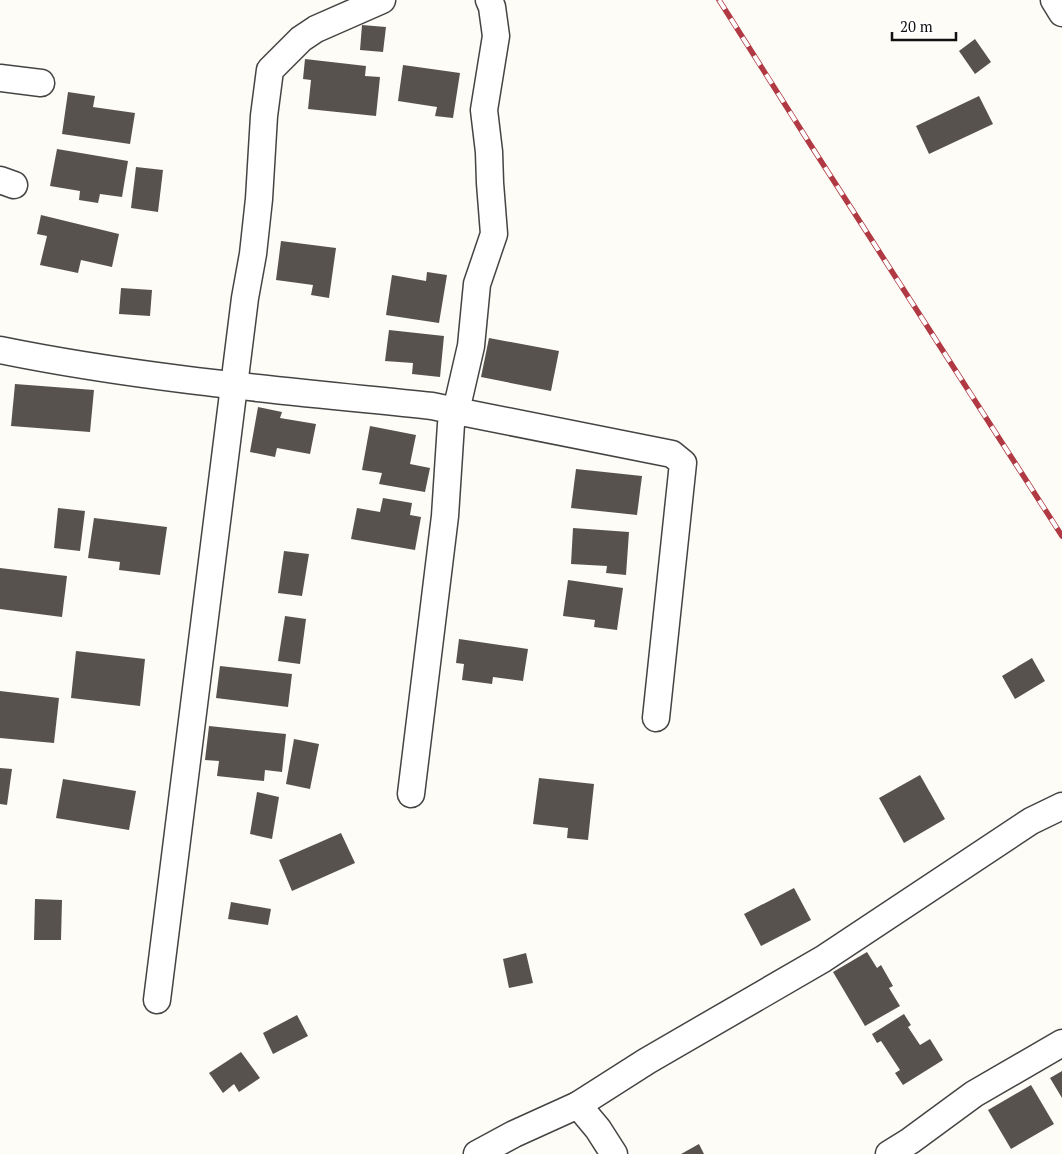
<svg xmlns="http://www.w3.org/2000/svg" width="1062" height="1154" font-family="'PT Serif',serif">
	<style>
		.building { fill: #58524e }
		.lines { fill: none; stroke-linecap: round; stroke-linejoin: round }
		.minor-casing { stroke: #444; stroke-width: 29 }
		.minor { stroke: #fff; stroke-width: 26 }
		.rail-casing { stroke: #b03943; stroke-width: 5.5 }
		.rail { stroke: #fff; stroke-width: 4; stroke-dasharray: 11; stroke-linecap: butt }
	</style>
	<rect width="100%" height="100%" fill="#fefcf6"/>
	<g class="building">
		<polygon points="362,25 386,27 383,52 360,50"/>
		<polygon points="975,39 991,62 975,74 959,51"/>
		<polygon points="305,59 366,66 365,76 380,77 376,116 308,109 311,80 303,79"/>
		<polygon points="403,65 460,73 453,118 435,116 437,107 398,101"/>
		<polygon points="68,92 95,96 93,107 135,113 130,144 62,134"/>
		<polygon points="979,96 993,124 929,154 916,126"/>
		<polygon points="57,149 128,161 122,197 100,194 98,203 79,200 80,191 50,186"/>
		<polygon points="136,167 163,170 158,212 131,208"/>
		<polygon points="41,215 119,234 112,267 81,260 78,273 40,265 47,236 37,234"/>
		<polygon points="281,241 336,248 329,298 311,295 313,285 276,280"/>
		<polygon points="427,272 447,275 439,323 386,315 392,275 426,281"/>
		<polygon points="121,288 152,290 150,316 119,314"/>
		<polygon points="389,330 444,336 440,377 412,374 413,363 385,361"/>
		<polygon points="489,338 559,351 551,391 481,377"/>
		<polygon points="15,384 94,390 90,432 11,426"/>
		<polygon points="258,407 282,412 280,418 316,424 310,454 277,448 275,457 250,452"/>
		<polygon points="370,426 416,435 410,464 430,468 425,492 379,484 382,473 362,470"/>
		<polygon points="576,469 642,476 637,515 571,508"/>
		<polygon points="383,498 412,503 410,515 421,517 415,550 351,539 357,508 380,512"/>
		<polygon points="58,508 85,511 80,551 54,548"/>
		<polygon points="94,518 167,527 160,575 119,570 120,562 88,558"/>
		<polygon points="573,528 629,532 626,575 606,573 607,566 571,564"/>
		<polygon points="284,551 309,554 302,596 278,593"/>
		<polygon points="0,568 67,576 62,617 0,609"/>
		<polygon points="568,580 623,588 617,630 594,627 595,620 563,616"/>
		<polygon points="285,616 306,619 300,664 278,661"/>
		<polygon points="459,639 528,649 523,681 493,677 492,684 462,680 464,664 456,663"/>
		<polygon points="76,651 145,659 140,706 71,698"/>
		<polygon points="1032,658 1045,681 1015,699 1002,676"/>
		<polygon points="220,666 292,674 288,707 216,698"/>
		<polygon points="0,691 59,698 54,743 0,738"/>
		<polygon points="209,726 286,734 282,772 265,770 264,781 217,776 219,761 205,760"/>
		<polygon points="294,739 319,744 310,789 286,784"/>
		<polygon points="0,768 12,769 7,805 0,804"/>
		<polygon points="920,775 945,819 904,843 879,798"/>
		<polygon points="539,778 594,784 588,840 567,838 568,828 533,824"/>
		<polygon points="63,779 136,791 129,830 56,818"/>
		<polygon points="257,792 279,797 272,839 250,834"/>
		<polygon points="341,833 355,863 292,891 279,860"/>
		<polygon points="794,888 811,920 761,946 744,914"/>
		<polygon points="35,899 62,900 61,940 34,940"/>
		<polygon points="231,902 271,909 268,925 228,919"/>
		<polygon points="867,952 877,968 881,965 893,986 889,988 900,1006 865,1026 833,972"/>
		<polygon points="526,953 533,983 509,988 503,959"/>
		<polygon points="904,1014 911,1025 908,1027 920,1045 930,1039 943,1060 903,1085 895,1073 900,1070 881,1041 877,1043 872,1034"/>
		<polygon points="297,1015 308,1036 273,1054 263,1033"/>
		<polygon points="241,1052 260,1078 239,1092 234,1084 223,1093 209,1073"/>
		<polygon points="1062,1071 1062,1098 1050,1078"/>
		<polygon points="1031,1085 1054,1124 1011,1149 988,1110"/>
		<polygon points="699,1144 704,1154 681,1154"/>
	</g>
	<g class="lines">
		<g class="minor-casing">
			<g id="minor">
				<polyline points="489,0 492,7 496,36 484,110 489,152 490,183 494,234 477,284 471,346 456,411 672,454 683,463 656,718"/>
				<polyline points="1054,0 1062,13"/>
				<polyline points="0,78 41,83"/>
				<polyline points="0,180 14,185"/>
				<path d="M0,350C142,379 288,391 432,406L456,411L451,424L445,516L411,794"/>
				<polyline points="157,1000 245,298 253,254 259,199 264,116 270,70 301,39 316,29 382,0"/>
				<polyline points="578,1105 598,1129 614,1154"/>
				<polyline points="477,1154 514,1134 578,1105 647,1061 823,959 1031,821 1062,806"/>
				<polyline points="889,1154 910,1141 974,1094 1062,1043"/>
			</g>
		</g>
		<use href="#minor" class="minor"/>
		<g class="rail-casing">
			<polyline id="rail" points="719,0 810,144 1062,536"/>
		</g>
		<use href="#rail" class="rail"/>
	</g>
	<path d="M892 32v8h64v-8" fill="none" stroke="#111111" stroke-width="2.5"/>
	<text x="900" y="32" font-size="15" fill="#111111" stroke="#ffffff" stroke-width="4" paint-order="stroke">20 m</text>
</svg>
